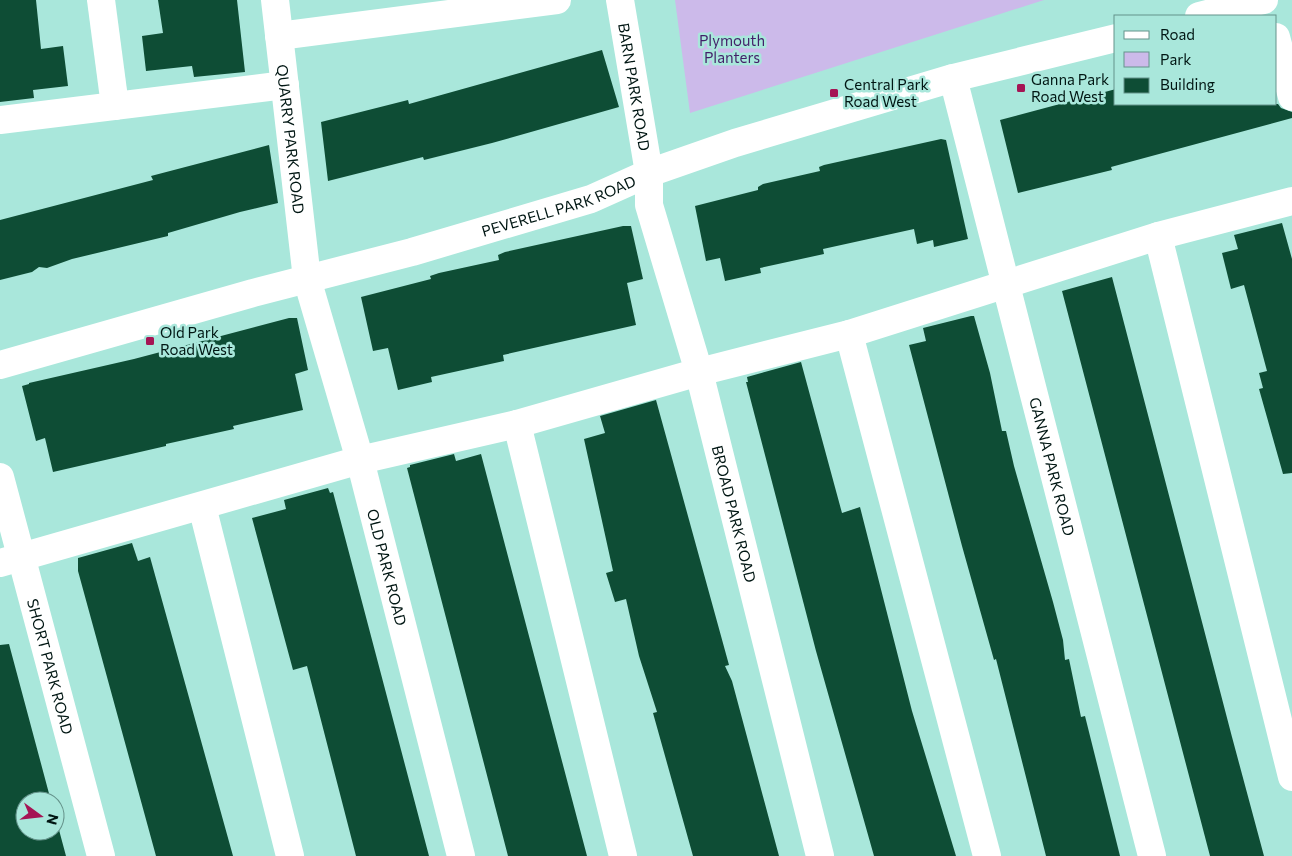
<svg xmlns="http://www.w3.org/2000/svg" width="1292" height="856" font-family="Commissioner,sans-serif">
	<style>
		.green { fill: #ccbaea }
		.building { fill: #0e4d35 }
		.lines { fill: none; stroke-linecap: round; stroke-linejoin: round }
		.minor { stroke: #fff; stroke-width: 28 }
		.poi-dot { fill: #a51454; stroke: #a9e7db; stroke-width: 2 }
		.labels { text-anchor: middle; dominant-baseline: central; stroke-width: 5; stroke-linejoin: round; paint-order: stroke }
		.park-label { font-size: 15px; fill: #421f68; stroke: #a9e7db }
		.poi-label { font-size: 15px; fill: #001613; stroke: #a9e7db; text-anchor: start }
		.street-label { font-size: 15px; fill: #001613; stroke: #a9e7db }
	</style>
	<rect width="100%" height="100%" fill="#a9e7db"/>
	<polygon class="green" points="675,0 1044,0 690,113"/>
	<g class="building">
		<polygon points="0,0 36,0 41,49 63,46 68,86 33,90 34,98 0,102"/>
		<polygon points="158,0 237,0 245,72 194,77 192,66 146,71 142,36 163,33"/>
		<polygon points="602,50 619,107 492,143 424,160 423,157 328,181 321,122 408,100 409,104"/>
		<polygon points="1116,89 1116,104 1278,104 1281,108 1292,112 1292,118 1111,167 1112,170 1018,193 1000,120"/>
		<polygon points="941,139 946,140 968,239 934,247 933,240 917,244 914,229 823,249 824,254 760,268 761,273 725,281 720,258 706,261 695,206 758,190 758,187 763,184 820,171 819,167 824,165"/>
		<polygon points="269,145 278,203 240,212 168,233 168,236 72,259 47,268 39,267 32,272 0,280 0,220 153,180 151,176"/>
		<polygon points="1282,223 1292,259 1292,473 1283,474 1259,389 1263,388 1259,373 1267,371 1244,285 1231,289 1222,253 1238,249 1234,235"/>
		<polygon points="623,226 631,226 643,279 627,283 636,325 503,355 504,361 431,377 432,382 398,390 388,348 373,351 361,297 431,279 430,276 439,273 499,260 498,255 505,252"/>
		<polygon points="1112,277 1232,737 1264,856 1210,856 1062,291"/>
		<polygon points="971,316 974,316 990,373 1002,431 1006,431 1014,466 1053,602 1063,640 1065,660 1069,659 1081,717 1085,716 1120,856 1046,856 996,659 994,660 962,546 909,345 926,341 923,328"/>
		<polygon points="289,318 297,318 308,370 295,374 303,410 233,426 234,429 166,444 166,446 53,472 45,438 36,441 22,386 29,384 29,383 134,359"/>
		<polygon points="801,362 842,513 860,507 912,711 956,856 874,856 816,651 746,382 748,382 747,377"/>
		<polygon points="656,400 729,665 725,666 732,681 779,856 693,856 653,713 657,712 639,656 626,599 615,602 606,573 613,571 584,439 605,433 600,416"/>
		<polygon points="454,454 456,461 481,454 587,856 508,856 407,468 410,467 410,465"/>
		<polygon points="328,488 330,493 333,492 429,856 356,856 307,666 293,670 252,518 286,509 284,500"/>
		<polygon points="132,543 138,561 150,557 233,856 156,856 78,571 78,558"/>
		<polygon points="9,644 51,801 25,801 25,831 55,831 55,815 66,856 0,856 0,645"/>
	</g>
	<g class="lines">
		<g class="minor">
			<polyline points="101,0 115,106"/>
			<path id="s1" d="M275,0L307,279L360,460L461,856"/>
			<path id="s2" d="M620,0L649,173V205L699,372L820,856"/>
			<polyline points="1199,16 1264,0"/>
			<polyline points="279,36 557,0"/>
			<polyline points="1276,37 1292,97"/>
			<path id="s3" d="M953,78L1152,856"/>
			<polyline points="0,120 285,85"/>
			<polyline points="1158,236 1292,777"/>
			<polyline points="849,334 987,856"/>
			<path id="s4" d="M0,365L253,293L412,252L591,199L649,173L735,143L953,78L1116,38"/>
			<polyline points="517,424 623,856"/>
			<path id="s5" d="M0,477L101,856"/>
			<polyline points="202,506 290,856"/>
			<polyline points="0,563 360,460 517,424 699,372 849,334 1158,236 1292,201"/>
		</g>
	</g>
	<g class="poi-dot">
		<rect x="1016" y="83" width="10" height="10" rx="2.5"/>
		<rect x="829" y="88" width="10" height="10" rx="2.5"/>
		<rect x="145" y="336" width="10" height="10" rx="2.5"/>
	</g>
	<g class="labels">
		<g class="park-label">
			<text x="732" y="40">Plymouth<tspan x="732" dy="17">Planters</tspan></text>
		</g>
		<g class="poi-label">
			<text x="1031" y="79">Ganna Park<tspan x="1031" dy="17">Road West</tspan></text>
			<text x="844" y="84">Central Park<tspan x="844" dy="17">Road West</tspan></text>
			<text x="160" y="332">Old Park<tspan x="160" dy="17">Road West</tspan></text>
		</g>
		<g class="street-label">
			<text stroke="none"><textPath href="#s2" startOffset="88">BARN PARK ROAD</textPath></text>
			<text stroke="none"><textPath href="#s1" startOffset="140">QUARRY PARK ROAD</textPath></text>
			<text stroke="none"><textPath href="#s4" startOffset="581">PEVERELL PARK ROAD</textPath></text>
			<text stroke="none"><textPath href="#s3" startOffset="401">GANNA PARK ROAD</textPath></text>
			<text stroke="none"><textPath href="#s2" startOffset="528">BROAD PARK ROAD</textPath></text>
			<text stroke="none"><textPath href="#s1" startOffset="580">OLD PARK ROAD</textPath></text>
			<text stroke="none"><textPath href="#s5" startOffset="196">SHORT PARK ROAD</textPath></text>
		</g>
	</g>
	<rect x="1114" y="15" width="162" height="90" fill="#a9e7db" stroke="#65938b"/>
	<rect x="1124" y="31" width="25" height="8" fill="#ffffff" stroke="#65938b"/>
	<text x="1160" y="40" font-size="15" fill="#001613">Road</text>
	<rect x="1124" y="52" width="25" height="15" fill="#ccbaea" stroke="#65938b"/>
	<text x="1160" y="65" font-size="15" fill="#001613">Park</text>
	<rect x="1124" y="78" width="25" height="15" fill="#0e4d35" stroke="#65938b"/>
	<text x="1160" y="90" font-size="15" fill="#001613">Building</text>
	<g transform="translate(40 816) rotate(105)"><circle r="24" fill="#a9e7db" stroke="#65938b"/>
	<path d="M0-4L9 19L0 12L-9 19Z" fill="#a51454"/>
	<text y="-8" font-size="14" font-weight="bold" text-anchor="middle" fill="#001613">N</text>
	</g>
</svg>
